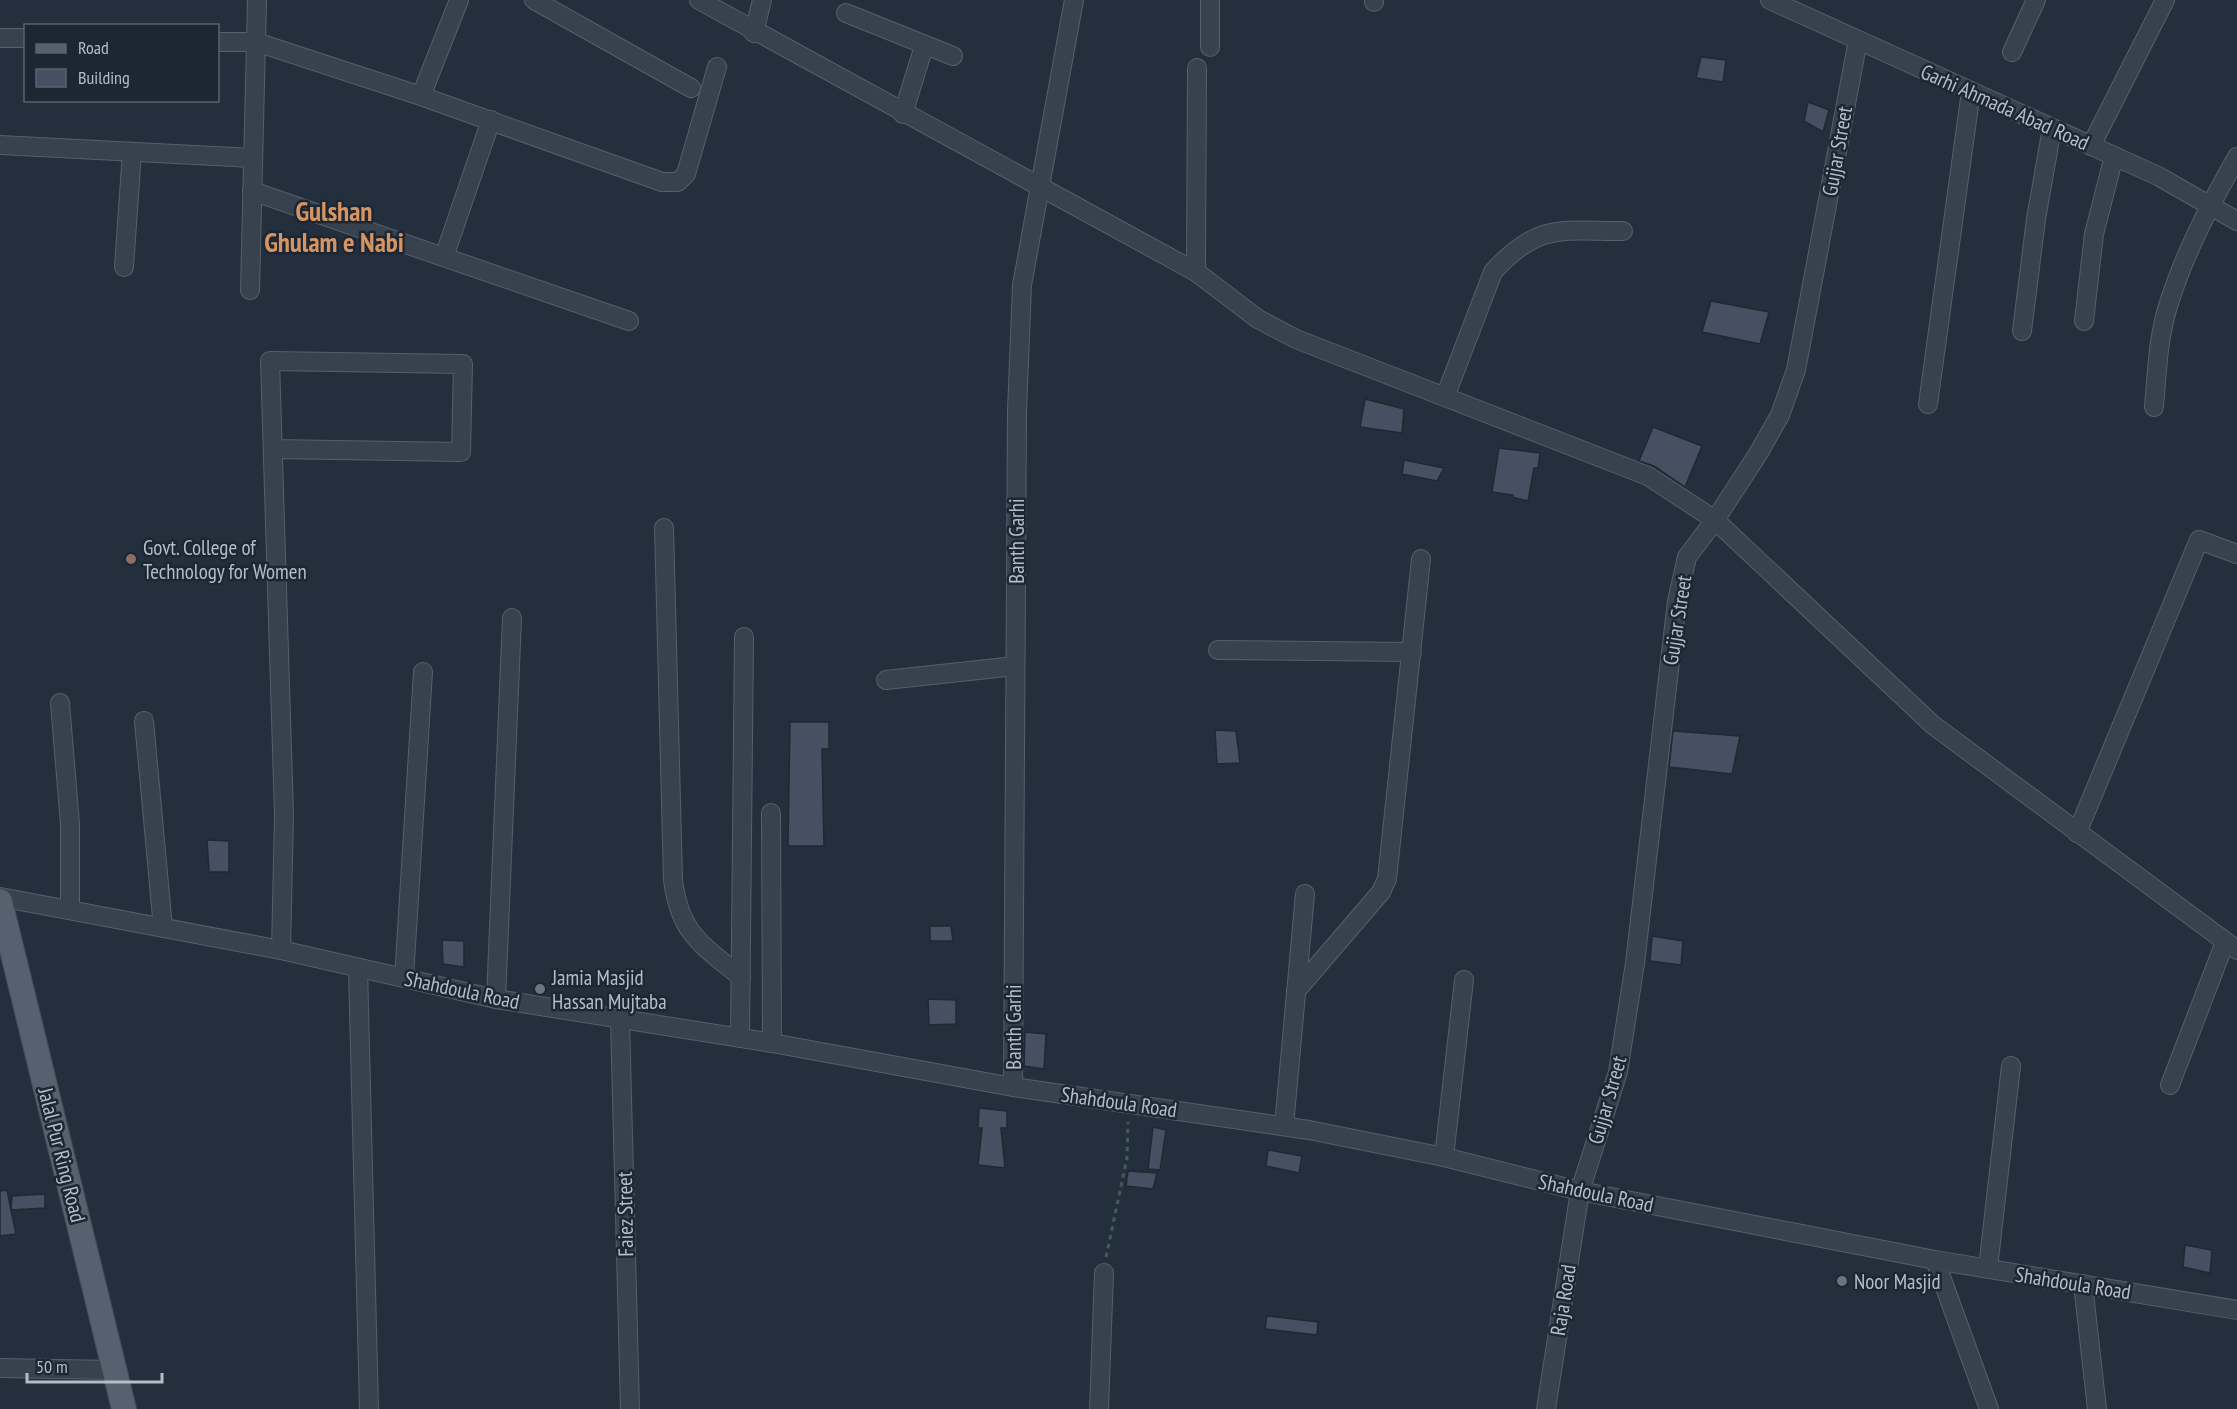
<svg xmlns="http://www.w3.org/2000/svg" width="2237" height="1409" font-family="'PT Sans Narrow',sans-serif">
	<style>
		.building { fill: #455162; stroke: #1f2835; stroke-width: 1.5 }
		.lines { fill: none; stroke-linecap: round; stroke-linejoin: round }
		.minor-casing { stroke: #565f6c; stroke-width: 20 }
		.major-casing { stroke: #414a57; stroke-width: 26 }
		.path { stroke: #44595c; stroke-width: 3; stroke-dasharray: 4.5 4.5; stroke-linecap: butt }
		.minor { stroke: #38414e; stroke-width: 18 }
		.major { stroke: #56606e; stroke-width: 24 }
		.education-dot { fill: #8d6e63; stroke: #1d2633; stroke-width: 2 }
		.worship-dot { fill: #6b7280; stroke: #1d2633; stroke-width: 2 }
		.labels { text-anchor: middle; dominant-baseline: central; stroke-width: 5; stroke-linejoin: round; paint-order: stroke }
		.street-label { font-size: 21px; fill: #b4bcc9; stroke: #1d2633 }
		.poi-label { font-size: 21px; fill: #b4bcc9; stroke: #1d2633; text-anchor: start }
		.district-label { font-size: 27px; font-weight: bold; fill: #d59563; stroke: #1d2633 }
	</style>
	<rect width="100%" height="100%" fill="#242f3e"/>
	<g class="building">
		<polygon points="1701,57 1726,60 1723,82 1696,78"/>
		<polygon points="1808,102 1829,110 1823,132 1804,121"/>
		<polygon points="1711,301 1769,312 1760,344 1702,332"/>
		<polygon points="1365,399 1404,409 1402,433 1360,427"/>
		<polygon points="1653,427 1702,446 1685,487 1654,466 1639,461"/>
		<polygon points="1499,448 1540,453 1538,468 1534,468 1528,501 1512,497 1513,495 1492,492"/>
		<polygon points="1404,460 1444,468 1437,481 1402,474"/>
		<polygon points="790,722 829,722 829,749 822,749 824,846 788,846"/>
		<polygon points="1215,730 1236,731 1240,763 1217,764"/>
		<polygon points="1673,731 1740,736 1732,774 1669,767"/>
		<polygon points="207,840 229,841 229,872 209,872"/>
		<polygon points="930,926 951,926 953,941 930,941"/>
		<polygon points="1652,936 1683,941 1681,965 1650,961"/>
		<polygon points="442,940 464,941 464,967 443,964"/>
		<polygon points="928,999 956,1000 956,1024 929,1025"/>
		<polygon points="1025,1032 1046,1034 1044,1069 1024,1066"/>
		<polygon points="979,1108 1007,1111 1007,1128 1001,1128 1005,1168 978,1165 982,1128 978,1128"/>
		<polygon points="1153,1127 1166,1130 1160,1170 1148,1169"/>
		<polygon points="1268,1150 1302,1156 1299,1173 1266,1166"/>
		<polygon points="1128,1171 1157,1173 1153,1189 1126,1186"/>
		<polygon points="7,1190 16,1234 0,1236 0,1191"/>
		<polygon points="45,1194 45,1208 11,1210 12,1196"/>
		<polygon points="2185,1245 2212,1250 2210,1273 2183,1267"/>
		<polygon points="1267,1316 1318,1322 1317,1335 1265,1329"/>
	</g>
	<g class="lines">
		<g class="minor-casing">
			<g id="minor">
				<polyline points="534,0 691,88"/>
				<polyline points="699,0 1196,272 1258,319 1296,339 1648,476 1715,520 1933,725 2237,950"/>
				<polyline points="1770,0 2158,176 2237,221"/>
				<polyline points="1374,2 1374,0"/>
				<polyline points="846,13 953,56"/>
				<polyline points="754,33 762,0"/>
				<polyline points="0,38 26,38"/>
				<polyline points="218,42 256,42 421,96 662,182 678,182 686,174 717,67"/>
				<polyline points="1210,47 1210,0"/>
				<polyline points="2012,52 2036,0"/>
				<polyline points="421,96 459,0"/>
				<polyline points="903,114 924,46"/>
				<polyline points="0,145 253,158"/>
				<polyline points="2091,146 2165,0"/>
				<polyline points="252,191 629,321"/>
				<polyline points="444,257 491,120"/>
				<polyline points="124,267 132,152"/>
				<polyline points="1196,272 1197,68"/>
				<polyline points="250,290 257,0"/>
				<polyline points="2084,321 2094,234 2114,156"/>
				<polyline points="2022,331 2036,219 2052,128"/>
				<path d="M1445,397L1493,272C1538,222 1562,231 1623,231"/>
				<polyline points="1928,404 1971,91"/>
				<path d="M2154,407C2157,372 2158,336 2169,303C2185,252 2211,203 2237,157"/>
				<polyline points="273,449 461,452 463,364 270,361 284,815 281,950"/>
				<path d="M664,528L673,880C680,934 701,944 741,977"/>
				<polyline points="1218,650 1412,652"/>
				<polyline points="886,680 1015,666"/>
				<polyline points="60,703 70,824 70,910"/>
				<polyline points="144,721 163,928"/>
				<polyline points="771,813 772,1043"/>
				<polyline points="2077,833 2199,540 2237,554"/>
				<polyline points="0,897 281,950 496,999 772,1043 1013,1087 1309,1130 1444,1157 1580,1191 1935,1260 2237,1310"/>
				<polyline points="358,968 369,1409"/>
				<polyline points="404,978 423,672"/>
				<polyline points="1296,991 1381,892 1387,879 1421,559"/>
				<polyline points="496,999 512,618"/>
				<polyline points="620,1019 630,1409"/>
				<polyline points="740,1038 744,637"/>
				<polyline points="2170,1085 2225,942"/>
				<polyline points="1013,1087 1017,411 1022,285 1074,0"/>
				<polyline points="1284,1126 1305,894"/>
				<polyline points="1444,1157 1464,980"/>
				<polyline points="1935,1260 1989,1409"/>
				<polyline points="1988,1268 2011,1066"/>
				<polyline points="2083,1284 2097,1409"/>
				<polyline points="0,1368 115,1370"/>
				<polyline points="1099,1409 1104,1273"/>
				<polyline points="1546,1409 1580,1191 1618,1072 1635,963 1677,601 1687,557 1715,520 1758,454 1780,415 1796,370 1858,40"/>
			</g>
		</g>
		<g class="major-casing">
			<polyline id="major" points="0,901 124,1409"/>
		</g>
		<polyline class="path" points="1106,1257 1127,1158 1128,1122"/>
		<use href="#minor" class="minor"/>
		<use href="#major" class="major"/>
	</g>
	<circle class="education-dot" cx="131" cy="559" r="6"/>
	<g class="worship-dot">
		<circle cx="540" cy="989" r="6"/>
		<circle cx="1842" cy="1281" r="6"/>
	</g>
	<g class="labels">
		<g class="street-label">
			<text transform="translate(2005 107) rotate(24)">Garhi Ahmada Abad Road</text>
			<text transform="translate(1837 151) rotate(-80)">Gujjar Street</text>
			<text transform="translate(1016 541) rotate(-90)">Banth Garhi</text>
			<text transform="translate(1677 620) rotate(-81)">Gujjar Street</text>
			<text transform="translate(462 990) rotate(12)">Shahdoula Road</text>
			<text transform="translate(1013 1027) rotate(-90)">Banth Garhi</text>
			<text transform="translate(1607 1100) rotate(-74)">Gujjar Street</text>
			<text transform="translate(1119 1102) rotate(8)">Shahdoula Road</text>
			<text transform="translate(62 1155) rotate(76)">Jalal Pur Ring Road</text>
			<text transform="translate(1596 1193) rotate(12)">Shahdoula Road</text>
			<text transform="translate(625 1214) rotate(-91)">Faiez Street</text>
			<text transform="translate(2073 1283) rotate(9)">Shahdoula Road</text>
			<text transform="translate(1563 1300) rotate(-81)">Raja Road</text>
		</g>
		<g class="poi-label">
			<text x="143" y="547">Govt. College of<tspan x="143" dy="24">Technology for Women</tspan></text>
			<text x="552" y="977">Jamia Masjid<tspan x="552" dy="24">Hassan Mujtaba</tspan></text>
			<text x="1854" y="1281">Noor Masjid</text>
		</g>
		<g class="district-label">
			<text x="334" y="211">Gulshan<tspan x="334" dy="31">Ghulam e Nabi</tspan></text>
		</g>
	</g>
	<rect x="24" y="24" width="195" height="78" fill="#1d2633" stroke="#59626f" stroke-width="1.5"/>
	<rect x="36" y="44" width="30" height="9" fill="#56606e" stroke="#59626f" stroke-width="1.5"/>
	<text x="78" y="54" font-size="18" fill="#b4bcc9">Road</text>
	<rect x="36" y="69" width="30" height="18" fill="#455162" stroke="#59626f" stroke-width="1.5"/>
	<text x="78" y="84" font-size="18" fill="#b4bcc9">Building</text>
	<path d="M27 1373v9h135v-9" fill="none" stroke="#b4bcc9" stroke-width="3"/>
	<text x="36" y="1373" font-size="18" fill="#b4bcc9" stroke="#1d2633" stroke-width="4.5" paint-order="stroke">50 m</text>
</svg>
